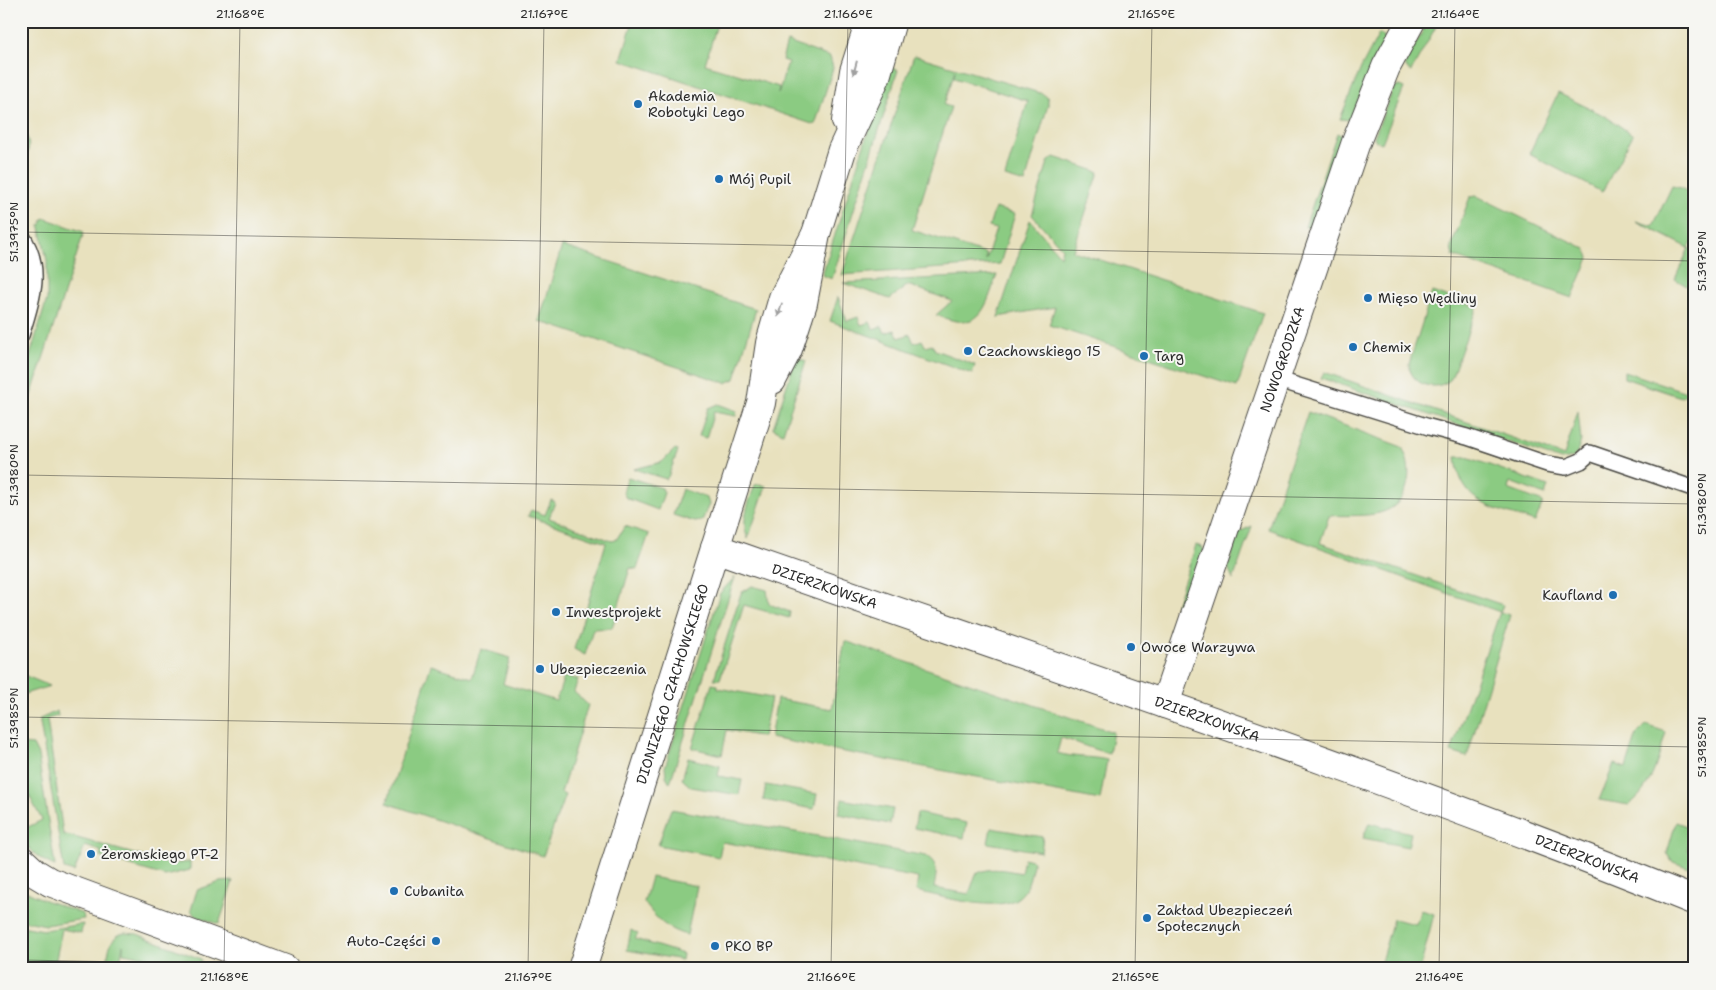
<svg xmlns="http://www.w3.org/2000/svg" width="1716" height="990" font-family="'Shantell Sans',sans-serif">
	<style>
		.green { fill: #8bcb82; stroke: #5b7b56 }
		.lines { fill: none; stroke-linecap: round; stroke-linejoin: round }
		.lane-casing { stroke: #474641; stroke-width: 18 }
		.street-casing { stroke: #474641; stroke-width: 30 }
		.lane { stroke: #fff; stroke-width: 15 }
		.street { stroke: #fff; stroke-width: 28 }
		.oneway { fill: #a0a0a0 }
		.ticks { fill: none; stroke: #2b2b2b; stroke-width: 1; stroke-opacity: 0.45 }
		.poi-dot { fill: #1f6fb2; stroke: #f6f6f2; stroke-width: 2 }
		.labels { text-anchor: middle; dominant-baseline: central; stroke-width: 4; stroke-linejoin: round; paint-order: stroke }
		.poi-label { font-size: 14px; fill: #2b2b2b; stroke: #f6f6f2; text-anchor: start }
		.street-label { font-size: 14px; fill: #2b2b2b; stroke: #f6f6f2 }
		.neatline { fill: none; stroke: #2b2b2b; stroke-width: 2 }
		.ticks-label { font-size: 12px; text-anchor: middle; fill: #2b2b2b }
	</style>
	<rect width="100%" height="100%" fill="#f6f6f2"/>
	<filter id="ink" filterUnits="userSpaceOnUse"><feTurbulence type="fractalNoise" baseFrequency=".02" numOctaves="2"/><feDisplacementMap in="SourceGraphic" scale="10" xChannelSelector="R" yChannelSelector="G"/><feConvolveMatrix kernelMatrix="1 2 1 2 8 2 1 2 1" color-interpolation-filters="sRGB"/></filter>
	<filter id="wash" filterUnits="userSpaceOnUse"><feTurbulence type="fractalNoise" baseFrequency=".0096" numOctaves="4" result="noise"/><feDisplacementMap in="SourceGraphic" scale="20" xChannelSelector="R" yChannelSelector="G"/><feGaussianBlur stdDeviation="1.12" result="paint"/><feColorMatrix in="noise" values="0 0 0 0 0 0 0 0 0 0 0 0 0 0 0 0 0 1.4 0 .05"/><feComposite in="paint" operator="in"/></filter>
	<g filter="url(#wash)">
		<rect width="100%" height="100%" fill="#e8e1be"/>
		<g class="green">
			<polygon points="633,21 718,21 705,64 779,87 778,94 788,62 782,60 787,42 830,57 833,68 815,125 621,60"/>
			<polygon points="1428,21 1439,21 1411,72 1407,69 1405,64"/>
			<polygon points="1379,34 1384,37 1385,42 1349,120 1340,119 1361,68"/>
			<polygon points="914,55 1043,94 1048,98 1048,105 1025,183 1005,177 1028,101 954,78 955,71 944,105 951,107 912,230 986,254 986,260 996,229 989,227 995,208 1015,214 1000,264 842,275"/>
			<polygon points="889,67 898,70 832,279 822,275"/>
			<polygon points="1399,86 1404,88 1382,143 1376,141 1374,137 1394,87"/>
			<polygon points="1558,93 1605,116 1633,135 1602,192 1529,154"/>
			<path d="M21,128C33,140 29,156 21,169Z"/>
			<polygon points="1337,133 1341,135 1343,139 1313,227 1305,227"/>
			<polygon points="1054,157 1099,172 1073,251 1263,313 1237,387 1049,325 1055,307 998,317 1030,220 1060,256 1062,248 1032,215 1048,162"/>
			<polygon points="1672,186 1681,188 1695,196 1695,238 1689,248 1695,251 1695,291 1675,279 1689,248 1636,221 1653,226"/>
			<polygon points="1477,196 1586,249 1589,258 1572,298 1453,256 1451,247 1470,197"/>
			<polygon points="44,218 84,232 21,427 21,386 47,299 47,261 40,226"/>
			<polygon points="562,246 756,309 735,379 726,383 539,321"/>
			<path d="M997,275C984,311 981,333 936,315L952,301L908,285L890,299L843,283Z"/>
			<path d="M1432,292L1477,307L1451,379C1436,393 1410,385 1409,364Z"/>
			<polygon points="838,297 847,321 858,317 861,325 870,322 873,329 882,326 885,333 895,330 899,338 910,334 914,343 922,340 925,346 932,344 935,350 975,365 972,374 830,321"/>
			<polygon points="796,357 806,361 783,433 773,428"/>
			<polygon points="1624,371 1689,393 1681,397 1624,378"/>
			<polygon points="1324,372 1564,456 1578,411 1581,441 1577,453 1573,458 1561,460 1321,378"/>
			<polygon points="718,404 737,411 736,416 714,412 706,438 699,436 708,408"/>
			<path d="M1308,412L1402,447C1409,461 1411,474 1406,489C1394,522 1358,514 1329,516L1320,543L1503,605L1500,612L1510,615L1467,757L1451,752L1500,612L1268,529Z"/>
			<polygon points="675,449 678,451 668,477 666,479 634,469 662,462"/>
			<path d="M1456,457H1467L1548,486L1545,495L1510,482L1508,489L1543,502L1535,522C1495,508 1460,506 1456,457Z"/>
			<polygon points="628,477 662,488 664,493 658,510 626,498 623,492"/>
			<path d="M760,484L766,486L748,539C740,521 749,502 755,485Z"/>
			<polygon points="682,489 707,498 709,504 702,521 695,522 673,515"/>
			<polygon points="551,500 555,502 549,518 612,541 616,540 625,526 649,534 637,569 630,568 612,628 593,629 585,655 574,649 606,543 528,516 531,510 545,515"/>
			<polygon points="1252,526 1233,580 1228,567 1239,532"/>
			<polygon points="1196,545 1202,547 1204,550 1184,608 1175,608"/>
			<polygon points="735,577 670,783 666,776 665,767 720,593"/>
			<polygon points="752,586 767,590 769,604 790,612 789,618 744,605 720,679 714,679 741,593"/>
			<path d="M845,641L1113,732L1109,753C1091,750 1079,742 1061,738L1057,753C1074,758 1090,756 1107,760L1100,800L770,738L777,699L832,709Z"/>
			<polygon points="481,649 510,658 503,684 556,701 564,677 578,679 574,692 588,705 561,793 565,795 543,856 387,803 431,665 472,678"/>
			<polygon points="21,674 50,686 21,695"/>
			<polygon points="712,684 718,685 718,688 771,698 763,737 727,730 722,755 692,748"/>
			<polygon points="57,711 58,716 47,719 63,834 170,864 190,862 190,870 165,876 100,857 101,851 85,846 74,872 64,869 40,723 40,719"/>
			<path d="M1646,725L1666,732C1658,759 1653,787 1629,805L1599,800L1614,764L1626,768L1637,734Z"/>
			<path d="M21,744L33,745L38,755L55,866C37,859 21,845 21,824L24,829L42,820L26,790Z"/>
			<polygon points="688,758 720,766 718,776 742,780 739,795 691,787 682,779"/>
			<polygon points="766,785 817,794 814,809 763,800"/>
			<polygon points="842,799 893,809 890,824 839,814"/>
			<path d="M671,809L926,856C940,864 936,875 934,888L969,894L976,874C991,866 1005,870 1021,873L1024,858L1034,861C1031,872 1029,889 1019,897C999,914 940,896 916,891L918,878L722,842L719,857L658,845Z"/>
			<polygon points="917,813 967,823 964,838 914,828"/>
			<polygon points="1676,822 1689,827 1691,835 1687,850 1690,851 1695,838 1695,870 1673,862 1667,853"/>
			<polygon points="1369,823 1411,833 1408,847 1363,838"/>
			<polygon points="991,828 1043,837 1041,852 988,843"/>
			<path d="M651,877L697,886L687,935C668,931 655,918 644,902Z"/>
			<polygon points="233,881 219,924 195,916 191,910 197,890 220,882"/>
			<polygon points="21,889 42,899 83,914 84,919 46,925 21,920"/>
			<polygon points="1421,910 1434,914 1420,969 1379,969 1393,919 1416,924"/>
			<polygon points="83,924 81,933 62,929 54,969 21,969 21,926 44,930"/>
			<polygon points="631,930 638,934 635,939 683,954 682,960 627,950"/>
			<path d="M125,933L137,934L201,959L200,966L123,953V945L119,969H106C109,954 107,936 125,933Z"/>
		</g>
	</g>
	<g filter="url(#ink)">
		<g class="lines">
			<g class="lane-casing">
				<g id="lane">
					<path d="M21,235C44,267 32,301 21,335"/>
					<polyline points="1276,379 1429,427 1467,437 1547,464 1566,467 1581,461 1590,453 1695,489"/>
				</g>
			</g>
			<g class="street-casing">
				<g id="street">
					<polyline points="846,121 854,71 870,21"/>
					<polyline points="772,380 788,349 803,303 816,234 842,150 876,77 892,21"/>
					<path id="s1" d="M715,548C1043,663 1373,771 1695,901"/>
					<path id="s2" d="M1165,704L1356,142L1386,67L1411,21"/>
					<polyline points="21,860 35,873 50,882 285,969"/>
					<path id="s3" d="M582,969L761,403L770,343L783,298L816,234"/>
				</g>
			</g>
			<use href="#lane" class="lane"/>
			<use href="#street" class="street"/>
		</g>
		<defs><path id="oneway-solid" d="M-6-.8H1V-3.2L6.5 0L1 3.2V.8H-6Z" transform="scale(1.25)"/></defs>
		<g class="oneway">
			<use href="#oneway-solid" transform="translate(855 68) rotate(105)"/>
			<use href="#oneway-solid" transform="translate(780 310) rotate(107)"/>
		</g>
	</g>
	<path class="ticks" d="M21,232L1695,261M21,475L1695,504M21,717L1695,747M21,960L512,969M224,969L240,21M528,969L544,21M831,969L848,21M1135,969L1152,21M1439,969L1455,21"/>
	<g class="poi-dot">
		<circle cx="638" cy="104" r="5"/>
		<circle cx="719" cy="179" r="5"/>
		<circle cx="1368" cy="298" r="5"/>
		<circle cx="1353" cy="347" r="5"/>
		<circle cx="968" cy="351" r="5"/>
		<circle cx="1144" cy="356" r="5"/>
		<circle cx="1613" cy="595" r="5"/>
		<circle cx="556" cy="612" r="5"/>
		<circle cx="1131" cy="647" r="5"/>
		<circle cx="540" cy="669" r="5"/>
		<circle cx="91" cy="854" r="5"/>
		<circle cx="394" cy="891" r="5"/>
		<circle cx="1147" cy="918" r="5"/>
		<circle cx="436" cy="941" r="5"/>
		<circle cx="715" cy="946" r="5"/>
	</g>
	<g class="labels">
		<g class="poi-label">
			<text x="648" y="96">Akademia<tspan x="648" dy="16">Robotyki Lego</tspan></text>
			<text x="729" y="179">Mój Pupil</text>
			<text x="1378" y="298">Mięso Wędliny</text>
			<text x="1363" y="347">Chemix</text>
			<text x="978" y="351">Czachowskiego 15</text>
			<text x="1154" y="356">Targ</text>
			<text x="1603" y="595" text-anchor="end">Kaufland</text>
			<text x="566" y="612">Inwestprojekt</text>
			<text x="1141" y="647">Owoce Warzywa</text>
			<text x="550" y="669">Ubezpieczenia</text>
			<text x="101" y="854">Żeromskiego PT-2</text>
			<text x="404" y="891">Cubanita</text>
			<text x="1157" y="910">Zakład Ubezpieczeń<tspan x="1157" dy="16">Społecznych</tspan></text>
			<text x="426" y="941" text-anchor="end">Auto-Części</text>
			<text x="725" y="946">PKO BP</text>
		</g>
		<g class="street-label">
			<text stroke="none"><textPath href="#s2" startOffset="364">NOWOGRODZKA</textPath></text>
			<text stroke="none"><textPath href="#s1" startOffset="116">DZIERZKOWSKA</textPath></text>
			<text stroke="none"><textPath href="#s3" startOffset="299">DIONIZEGO CZACHOWSKIEGO</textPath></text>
			<text stroke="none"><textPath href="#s1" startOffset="521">DZIERZKOWSKA</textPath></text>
			<text stroke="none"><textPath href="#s1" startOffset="926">DZIERZKOWSKA</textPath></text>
		</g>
	</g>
	<rect width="1716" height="990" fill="none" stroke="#f6f6f2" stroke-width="55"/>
	<rect x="28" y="28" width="1660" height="934" class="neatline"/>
	<g class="ticks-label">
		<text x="240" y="18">21.168°E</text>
		<text x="544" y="18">21.167°E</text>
		<text x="848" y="18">21.166°E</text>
		<text x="1151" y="18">21.165°E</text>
		<text x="1455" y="18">21.164°E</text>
		<text transform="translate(14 232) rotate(-90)" y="4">51.3975°N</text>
		<text transform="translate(1702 261) rotate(-90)" y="4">51.3975°N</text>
		<text transform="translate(14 475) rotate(-90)" y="4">51.3980°N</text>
		<text transform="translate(1702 504) rotate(-90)" y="4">51.3980°N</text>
		<text transform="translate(14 718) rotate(-90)" y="4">51.3985°N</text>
		<text transform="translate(1702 747) rotate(-90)" y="4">51.3985°N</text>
		<text x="224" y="981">21.168°E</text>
		<text x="528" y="981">21.167°E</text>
		<text x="831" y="981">21.166°E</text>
		<text x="1135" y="981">21.165°E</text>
		<text x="1439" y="981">21.164°E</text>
	</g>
</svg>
